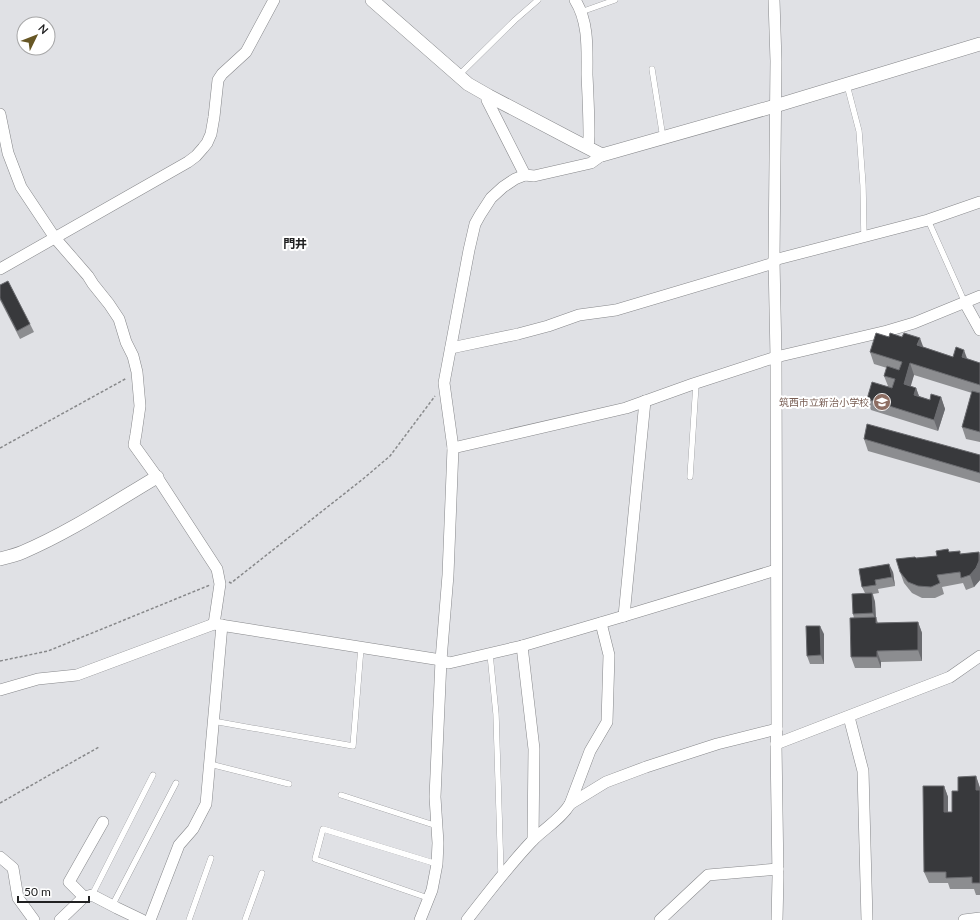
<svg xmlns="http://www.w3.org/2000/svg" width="980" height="920" font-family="Lato,'Noto Sans JP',sans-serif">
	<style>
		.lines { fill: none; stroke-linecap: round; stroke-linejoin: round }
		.service-casing { stroke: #86878a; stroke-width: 6 }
		.minor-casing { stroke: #86878a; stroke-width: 12 }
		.tertiary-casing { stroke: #86878a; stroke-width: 14 }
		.path { stroke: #87888a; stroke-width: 1.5; stroke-dasharray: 3 2; stroke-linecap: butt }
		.service { stroke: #fff; stroke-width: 5.5 }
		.minor { stroke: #fff; stroke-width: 11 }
		.tertiary { stroke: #fff; stroke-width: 13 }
		.wall { fill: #8c8d90 }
		.shaded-wall { fill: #6a6b6f }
		.building { fill: #38393c; stroke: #6a6b6f }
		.labels { text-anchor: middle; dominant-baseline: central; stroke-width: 4; stroke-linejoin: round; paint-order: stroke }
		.education-label { font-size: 10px; fill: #785e54; stroke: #fff; text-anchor: end }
		.quarter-label { font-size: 12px; font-weight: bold; fill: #212122; stroke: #fff }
	</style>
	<rect width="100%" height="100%" fill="#e0e1e5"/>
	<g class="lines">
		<g class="service-casing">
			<g id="service">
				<polyline points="581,12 615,0"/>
				<polyline points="652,69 663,138"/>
				<polyline points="458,76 515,20 538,0"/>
				<polyline points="847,85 859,131 863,185 864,237"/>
				<polyline points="928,220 965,303"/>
				<polyline points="690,477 696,384"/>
				<polyline points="490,654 496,714 501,875"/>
				<polyline points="213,721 353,746 361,647"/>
				<polyline points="210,764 289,784"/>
				<polyline points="341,795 437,826"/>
				<polyline points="92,895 153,775"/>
				<polyline points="428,898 315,859 323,829 437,864"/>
				<polyline points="112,906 176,783"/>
				<polyline points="189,920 211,858"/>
				<polyline points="245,920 262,873"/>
			</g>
		</g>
		<g class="minor-casing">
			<g id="minor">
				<path d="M575,0C589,22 587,50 587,75C588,95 589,115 589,136L588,148"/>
				<polyline points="774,0 776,61 774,260 776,357 777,729 776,744 778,877 777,920"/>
				<polyline points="489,96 487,100 525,175"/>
				<polyline points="0,114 8,153 21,187 55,238 88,276 93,284 109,304 119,319 126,342 133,356 137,372 140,406 136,434 134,445 157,477 217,569 220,584 214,624"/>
				<polyline points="774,260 928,220 980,202"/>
				<polyline points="0,269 188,162 196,156 203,148 207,143 211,134 214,117 218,80 222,74 246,52 274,0"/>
				<polyline points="965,303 980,330"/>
				<polyline points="451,348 518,334 548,326 579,315 616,310 774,263"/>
				<polyline points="453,448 626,408 693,384 776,357 887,331 914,323 980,296"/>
				<polyline points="624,616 645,401"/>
				<polyline points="522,646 534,749 533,840"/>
				<polyline points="0,690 38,679 77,675 214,624 441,660 449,663 522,646 624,616 776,570"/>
				<polyline points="849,717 863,771 867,920"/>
				<polyline points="776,744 950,677 980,656"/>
				<polyline points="570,804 606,782 646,767 717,744 777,729"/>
				<polyline points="0,857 13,868 18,898 34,920"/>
				<polyline points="84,897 69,882 103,822"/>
				<polyline points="60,920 84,897 92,895 117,908 142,920"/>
				<polyline points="150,920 179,845 193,829 206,804 222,625"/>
				<polyline points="420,920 432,890 437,864 438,843 435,797 441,660 448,575 453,448 444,383 469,250 475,224 480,215 491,198 503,187 515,179 525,175 534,176 591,163 602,155"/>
				<path d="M467,920C488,893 509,865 533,840C545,828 562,818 570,804L590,751L607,722L609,655L601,623"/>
				<polyline points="660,920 708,875 778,869"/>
				<polyline points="964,920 980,918"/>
			</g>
		</g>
		<g class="tertiary-casing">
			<g id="tertiary">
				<polyline points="372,0 468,84 489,96 571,139 602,155 775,106 980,44"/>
				<path d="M0,559C8,557 16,555 23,552C70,532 113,503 157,477"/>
			</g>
		</g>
		<g class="path">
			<polyline points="0,448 127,378"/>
			<polyline points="229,582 231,583 363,479 390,456 435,396"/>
			<polyline points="0,661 48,651 210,585"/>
			<polyline points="0,803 99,747"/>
		</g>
		<use href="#service" class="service"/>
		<use href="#minor" class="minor"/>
		<use href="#tertiary" class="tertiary"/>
	</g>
	<g class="wall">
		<polygon points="0,285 30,324 34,332 20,339 0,300"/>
		<polygon points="923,347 953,357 967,359 980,363 980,442 966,439 962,427 972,393 914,375 910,386 916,388 919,396 930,400 941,397 945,409 938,431 871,410 867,399 888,386 884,376 887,368 874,364 870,352"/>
		<polygon points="864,439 980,455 980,483 868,451"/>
		<polygon points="950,552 961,554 979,552 980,556 980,580 974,587 966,590 963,583 942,587 944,594 935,598 922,598 912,593 904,583 900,572 915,557 916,558 937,556"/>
		<polygon points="859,569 893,572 895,586 878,589 879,593 873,594 875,602 876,617 878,623 918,622 922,633 922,661 881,662 881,668 855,668 851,657 854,618 853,614 865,593 862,587"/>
		<polygon points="824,634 824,664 810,664 807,656"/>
		<polygon points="976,776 980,788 980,895 976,895 974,889 950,889 948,883 929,883 924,872 944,786 948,797 948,812 952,812 958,791"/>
	</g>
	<g class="shaded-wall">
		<polygon points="920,338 924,349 917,345"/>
		<polygon points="964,350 968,361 962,357"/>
		<polygon points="910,363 914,375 908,396 904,384"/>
		<polygon points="916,388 920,399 914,395"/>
		<polygon points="941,397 945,409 938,431 934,420"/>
		<polygon points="979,552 980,556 980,580 974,587 970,575"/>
		<polygon points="889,564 893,572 895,586 892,577"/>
		<polygon points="872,593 875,602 876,622 873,613"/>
		<polygon points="918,622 922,633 922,661 918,650"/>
		<polygon points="820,626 824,634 824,664 821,655"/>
		<polygon points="877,651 881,662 881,668 877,657"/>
		<polygon points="976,776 980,788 980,801 976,790"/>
		<polygon points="944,786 948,797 948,824 944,812"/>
	</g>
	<g class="building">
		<polygon points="8,281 30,324 17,331 0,298 0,285"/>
		<polygon points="876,333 889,337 890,333 902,337 904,333 920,338 917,345 953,357 956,347 964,350 962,357 980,363 980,385 910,363 904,384 916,388 914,395 930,400 931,394 941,397 934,420 867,399 872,382 892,388 895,379 884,376 887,366 899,370 902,362 870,352"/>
		<polygon points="972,391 980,393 980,432 962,427"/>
		<polygon points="867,424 980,455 980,473 864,439"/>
		<polygon points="948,549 949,552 960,551 960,554 979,552 979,561 976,568 970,575 961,578 960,572 937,575 940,583 931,587 918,586 908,582 900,572 896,559 915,557 916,558 937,556 936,551"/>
		<polygon points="889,564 892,577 875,580 876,585 862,587 859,569"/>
		<polygon points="872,593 873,613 853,614 852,594"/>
		<polygon points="876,617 876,623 918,622 918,650 877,651 877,657 851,657 850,618"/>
		<polygon points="806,626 820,626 821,655 807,656"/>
		<polygon points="976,776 976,790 980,790 980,883 972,883 972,877 946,878 946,872 924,872 923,786 944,786 944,812 952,812 952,791 958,791 958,777"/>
	</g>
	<defs>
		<g id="school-disc" transform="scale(0.9)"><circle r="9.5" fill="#8d6e63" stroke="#fff"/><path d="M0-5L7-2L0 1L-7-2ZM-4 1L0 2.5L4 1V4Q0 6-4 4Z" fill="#fff"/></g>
	</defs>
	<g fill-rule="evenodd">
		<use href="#school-disc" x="882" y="402"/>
	</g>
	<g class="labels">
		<g class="education-label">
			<text x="869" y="402">筑西市立新治小学校</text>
		</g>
		<g class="quarter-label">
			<text x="295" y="243">門井</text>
		</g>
	</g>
	<g transform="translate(36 36) rotate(47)"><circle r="19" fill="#ffffff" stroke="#a6a6a7"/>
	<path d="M0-3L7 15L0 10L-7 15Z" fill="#675725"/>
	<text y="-6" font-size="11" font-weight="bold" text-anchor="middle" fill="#212122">N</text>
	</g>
	<path d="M18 896v6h71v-6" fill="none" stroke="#212122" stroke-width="2"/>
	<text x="24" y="896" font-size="12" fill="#212122" stroke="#ffffff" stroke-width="3" paint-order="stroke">50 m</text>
</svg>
